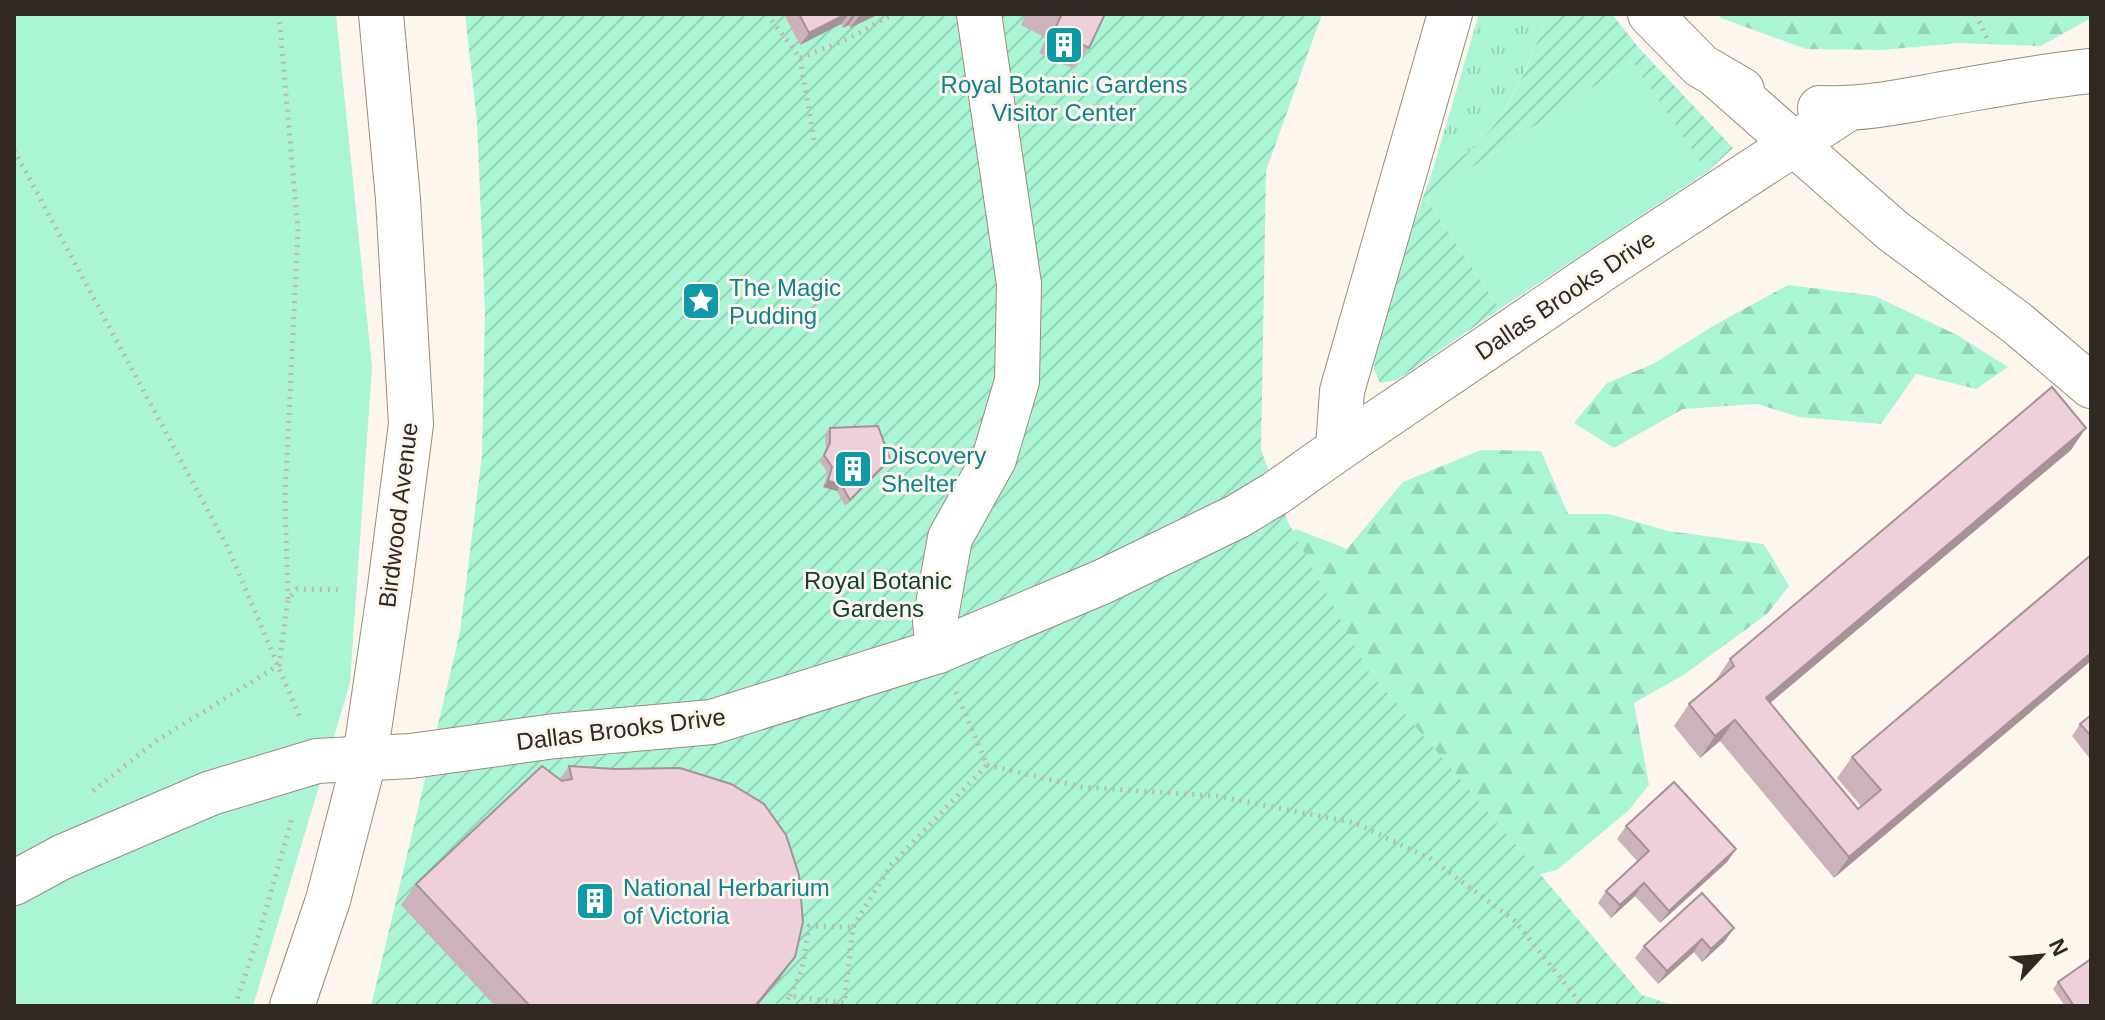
<svg xmlns="http://www.w3.org/2000/svg" width="2105" height="1020" font-family="Arial,sans-serif">
	<style>
		.grass { fill: url(#grass-tufts) }
		.forest { fill: url(#forest-firs) }
		.park { fill: #aaf6d4 }
		.garden { fill: url(#garden-furrows) }
		.lines { fill: none; stroke-linecap: round; stroke-linejoin: round }
		.minor-casing { stroke: #9b8b78; stroke-width: 46 }
		.path { stroke: #beb7ae; stroke-width: 5; stroke-dasharray: 2 6; stroke-linecap: butt }
		.minor { stroke: #fff; stroke-width: 44 }
		.wall { fill: #ccb3bb }
		.shaded-wall { fill: #a69298 }
		.building { fill: #edd0d9; stroke: #a69298; stroke-width: 2 }
		.labels { text-anchor: middle; dominant-baseline: central; stroke-width: 6; stroke-linejoin: round; paint-order: stroke }
		.culture-label { font-size: 24px; fill: #0d838f; stroke: #fdf6ed; text-anchor: start }
		.street-label { font-size: 24px; fill: #302921; stroke: #fdf6ed }
		.park-label { font-size: 24px; fill: #104230; stroke: #fdf6ed }
	</style>
	<defs>
		<pattern id="grass-tufts" width="24" height="20" patternUnits="userSpaceOnUse" patternTransform="scale(2)"><rect width="24" height="20" fill="#aaf6d4"/><path d="M3 7l-1-3M5 7V3M7 7l1-3M15 17l-1-3M17 17v-4M19 17l1-3" fill="none" stroke="#93d3b6"/></pattern>
		<pattern id="forest-firs" width="22" height="20" patternUnits="userSpaceOnUse" patternTransform="scale(2)"><rect width="22" height="20" fill="#aaf6d4"/><path d="M5 1l3.5 6h-7zM16 11l3.5 6h-7z" fill="#93d3b6"/></pattern>
		<pattern id="garden-furrows" width="10" height="10" patternUnits="userSpaceOnUse" patternTransform="scale(2)"><rect width="10" height="10" fill="#aaf6d4"/><path d="M-1 1l2-2M0 10L10 0M9 11l2-2" fill="none" stroke="#93d3b6"/></pattern>
	</defs>
	<rect width="100%" height="100%" fill="#fdf6ed"/>
	<path class="grass" d="M1479,14H1546C1532,64 1491,160 1433,169Z"/>
	<g class="forest">
		<polygon points="1719,14 2091,14 2091,18 2041,46 1958,43 1882,50 1806,49 1721,18"/>
		<polygon points="1788,285 1875,296 1957,335 2008,367 1976,389 1916,374 1881,424 1799,417 1757,404 1683,409 1614,448 1574,423 1607,383 1653,364 1713,326"/>
		<polygon points="1481,450 1541,451 1568,514 1609,514 1668,531 1764,544 1789,586 1767,614 1685,674 1634,703 1649,785 1629,810 1557,870 1497,884 1246,562 1296,529 1347,549 1403,482"/>
	</g>
	<g class="park">
		<polygon points="14,14 336,14 372,367 350,683 253,1006 14,1006"/>
		<polygon points="1633,60 1707,172 1500,309 1426,198"/>
	</g>
	<g class="garden">
		<polygon points="465,14 1322,14 1266,171 1261,450 1288,522 1367,669 1642,995 1676,1006 371,1006 460,632 482,455 485,311 477,122"/>
		<path d="M1546,14H1612L1638,47L1733,148L1707,172L1632,61L1426,198L1500,309L1397,380L1380,383L1374,369L1375,335L1433,169C1492,159 1532,65 1546,14Z"/>
	</g>
	<g class="lines">
		<g class="minor-casing">
			<g id="minor">
				<polyline points="1650,14 1701,66 1742,90"/>
				<polyline points="1717,76 1893,231 2017,323 2091,386"/>
				<path d="M1820,108C1859,110 1899,102 1937,95C1989,86 2039,76 2091,71"/>
				<polyline points="1338,449 1607,266 1849,108"/>
				<polyline points="938,651 935,621 950,538 994,459 1017,381 1019,284 979,14"/>
				<polyline points="14,883 62,857 211,793 317,761 411,756 555,736 712,722 938,651 1102,582 1238,516 1276,493 1338,449 1342,391 1450,14"/>
				<polyline points="292,1006 328,900 365,757 390,587 411,424 398,199 381,14"/>
			</g>
		</g>
		<g class="path">
			<polyline points="279,14 298,231 285,497 288,599"/>
			<polyline points="767,14 800,58 815,146"/>
			<polyline points="1976,14 1988,41"/>
			<polyline points="800,58 848,39 893,14"/>
			<polyline points="14,150 228,548 301,720"/>
			<polyline points="956,692 987,765"/>
			<polyline points="987,765 1082,787 1217,796 1355,823 1431,859 1515,921 1583,1006"/>
			<polyline points="93,791 156,741 279,665 288,599 297,589 343,590"/>
			<polyline points="790,996 802,970 809,926 853,927"/>
			<polyline points="235,1006 260,931 292,818"/>
			<polyline points="783,1006 790,996 844,1003"/>
			<polyline points="844,1006 853,927 891,865 987,765"/>
		</g>
		<use href="#minor" class="minor"/>
	</g>
	<g class="wall">
		<polygon points="784,14 879,14 850,28 849,25 843,28 841,24 800,45"/>
		<polygon points="1026,14 1105,14 1089,48 1074,69 1039,53 1046,38 1021,25"/>
		<polygon points="830,428 890,459 885,466 845,506 837,491 823,487 828,473 820,462 826,449 825,434"/>
		<polygon points="2071,450 1770,703 1858,809 1861,806 1837,778 1852,757 2091,555 1834,878 1720,741 1700,758 1674,726 1689,704 1715,682 1715,681 1730,659"/>
		<polygon points="2091,715 2091,760 2072,736 2080,724"/>
		<polygon points="569,766 780,978 757,1006 495,1006 401,905 416,884 560,779"/>
		<polygon points="1626,826 1736,849 1727,862 1660,923 1635,896 1611,918 1598,903 1606,891 1638,862 1617,839"/>
		<polygon points="1702,893 1725,941 1702,962 1694,952 1658,984 1635,958 1644,946"/>
		<polygon points="2058,982 2091,1006 2065,1006 2053,989"/>
	</g>
	<g class="shaded-wall">
		<polygon points="846,14 849,14 841,24 800,45 809,33"/>
		<polygon points="854,14 856,14 849,25 843,28 852,15"/>
		<polygon points="863,14 879,14 850,28 859,16"/>
		<polygon points="2086,428 2071,450 1751,719 1766,698"/>
		<polygon points="890,459 885,466 845,506 850,500"/>
		<polygon points="828,481 841,484 837,491 823,487"/>
		<polygon points="2091,653 2091,661 1834,878 1849,857"/>
		<polygon points="1735,720 1720,741 1700,758 1715,736"/>
		<polygon points="1736,849 1727,862 1660,923 1669,911"/>
		<polygon points="1644,883 1635,896 1611,918 1620,905"/>
		<polygon points="1734,928 1725,941 1702,962 1711,949"/>
		<polygon points="1702,939 1694,952 1658,984 1667,971"/>
		<polygon points="795,957 780,978 757,1006 755,1006"/>
	</g>
	<g class="building">
		<polygon points="799,14 846,14 809,33"/>
		<polygon points="1057,14 1105,14 1089,48 1054,31 1061,16"/>
		<polygon points="2052,387 2086,428 1766,698 1858,809 1881,790 1852,757 2091,555 2091,653 1849,857 1735,720 1715,736 1689,704 1734,666 1730,659"/>
		<polygon points="878,426 890,459 850,500 841,484 828,481 832,467 824,455 830,443 830,428"/>
		<polygon points="2091,715 2091,736 2080,724"/>
		<polygon points="542,766 562,781 572,779 569,766 615,769 680,768 731,784 764,804 786,835 799,875 803,922 795,957 755,1006 530,1006 416,884"/>
		<polygon points="1674,782 1736,849 1669,911 1644,883 1620,905 1606,891 1649,851 1626,826"/>
		<polygon points="1702,893 1734,928 1711,949 1702,939 1667,971 1644,946"/>
		<polygon points="2091,959 2091,1006 2074,1006 2058,982"/>
	</g>
	<defs>
		<g id="building-square" transform="scale(2)"><rect x="-9" y="-9" width="18" height="18" rx="4" fill="#0f9aa8" stroke="#fdf6ed"/><path d="M-4-6H4V6H1V3H-1V6H-4ZM-2.5-4.3h1.7v1.8h-1.7ZM.8-4.3h1.7v1.8H.8ZM-2.5-1h1.7V.8h-1.7ZM.8-1h1.7V.8H.8Z" fill="#fff"/></g>
		<g id="sight-square" transform="scale(2)"><rect x="-9" y="-9" width="18" height="18" rx="4" fill="#0f9aa8" stroke="#fdf6ed"/><path d="M0-6L1.8-2.2L6-1.7L2.9 1.2L3.7 5.4L0 3.3L-3.7 5.4L-2.9 1.2L-6-1.7L-1.8-2.2Z" fill="#fff"/></g>
	</defs>
	<g fill-rule="evenodd">
		<use href="#building-square" x="1064" y="45"/>
		<use href="#sight-square" x="701" y="301"/>
		<use href="#building-square" x="853" y="469"/>
		<use href="#building-square" x="595" y="901"/>
	</g>
	<g class="labels">
		<g class="culture-label">
			<text x="1064" y="84" text-anchor="middle">Royal Botanic Gardens<tspan x="1064" dy="28">Visitor Center</tspan></text>
			<text x="729" y="287">The Magic<tspan x="729" dy="28">Pudding</tspan></text>
			<text x="881" y="455">Discovery<tspan x="881" dy="28">Shelter</tspan></text>
			<text x="623" y="887">National Herbarium<tspan x="623" dy="28">of Victoria</tspan></text>
		</g>
		<g class="street-label">
			<text transform="translate(1565 295) rotate(-34)">Dallas Brooks Drive</text>
			<text transform="translate(398 515) rotate(-83)">Birdwood Avenue</text>
			<text transform="translate(621 729) rotate(-7)">Dallas Brooks Drive</text>
		</g>
		<g class="park-label">
			<text x="878" y="580">Royal Botanic<tspan x="878" dy="28">Gardens</tspan></text>
		</g>
	</g>
	<rect width="2105" height="1020" fill="none" stroke="#302921" stroke-width="32"/>
	<g transform="translate(2041 956) rotate(64)" stroke="#fdf6ed" stroke-width="6" paint-order="stroke">
	<path d="M0-6L14 30L0 20L-14 30Z" fill="#302921"/>
	<text y="-12" font-size="22" font-weight="bold" text-anchor="middle" fill="#302921">N</text>
	</g>
</svg>
